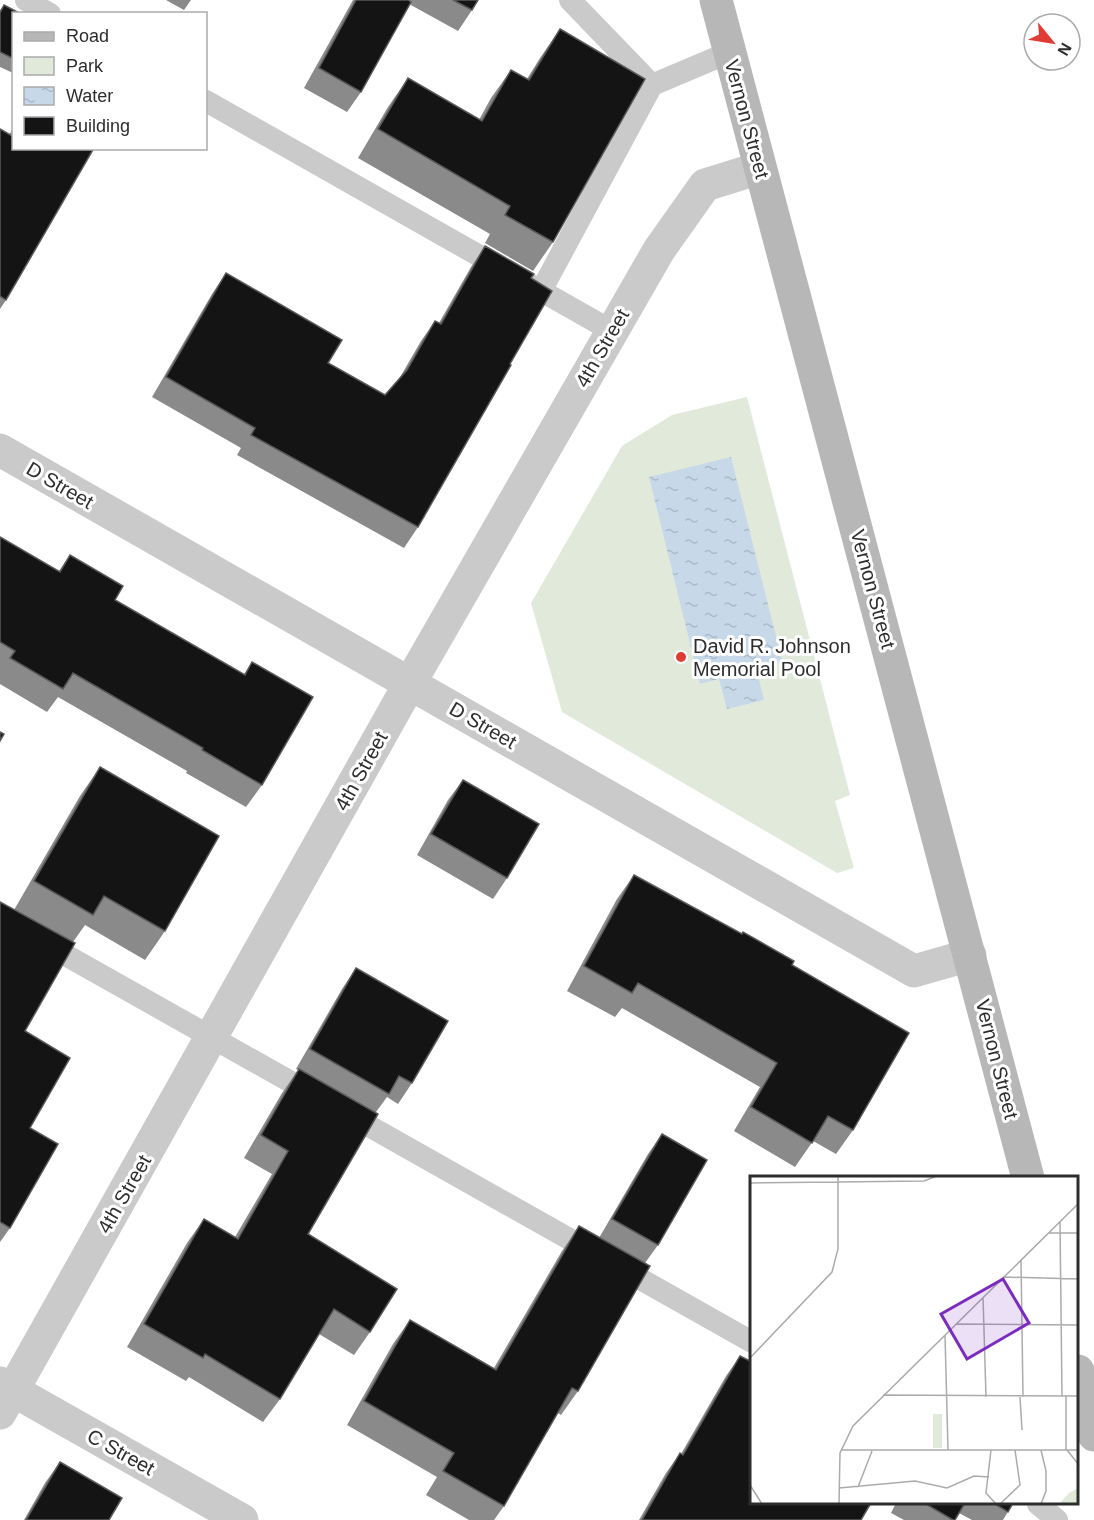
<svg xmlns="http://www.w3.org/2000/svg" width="1094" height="1520" font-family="Helvetica,sans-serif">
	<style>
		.park { fill: #e1eada }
		.water { fill: url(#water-ripples) }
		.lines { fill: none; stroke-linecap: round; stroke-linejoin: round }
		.lane { stroke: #cacaca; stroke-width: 22 }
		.street { stroke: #cacaca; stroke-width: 33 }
		.secondary { stroke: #b7b7b7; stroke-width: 33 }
		.wall { fill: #8a8a8a }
		.building { fill: #141414; stroke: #5a5a5a; stroke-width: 1.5 }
		.poi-dot { fill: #de3c34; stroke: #fff; stroke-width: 2 }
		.labels { text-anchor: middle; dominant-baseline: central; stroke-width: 6; stroke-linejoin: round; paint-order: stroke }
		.street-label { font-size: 20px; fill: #2d2d2d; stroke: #fff }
		.poi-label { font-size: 20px; fill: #2d2d2d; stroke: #fff; text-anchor: start }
		.inset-road { fill: none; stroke: #ababab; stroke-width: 1.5 }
		.view { fill: #7b2cbf; fill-opacity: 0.15; stroke: #7b2cbf; stroke-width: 3 }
		.inset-edge { fill: none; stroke: #2d2d2d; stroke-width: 3 }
	</style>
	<defs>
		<pattern id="water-ripples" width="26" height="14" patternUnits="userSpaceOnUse" patternTransform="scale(1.5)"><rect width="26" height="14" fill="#c7d8e9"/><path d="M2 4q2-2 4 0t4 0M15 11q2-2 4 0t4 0" fill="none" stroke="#abbac8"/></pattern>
	</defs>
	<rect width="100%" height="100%" fill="#fff"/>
	<polygon class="park" points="747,397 850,795 835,801 854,868 837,873 562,712 531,603 622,446 672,415"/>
	<polygon class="water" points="731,457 782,660 756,667 764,700 727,709 719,679 700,684 649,477"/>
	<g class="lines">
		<g class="lane">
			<polyline points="26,0 50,14"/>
			<polyline points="570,0 652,85"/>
			<polyline points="206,101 612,331"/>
			<polyline points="541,291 652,85 730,52"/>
			<polyline points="0,918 752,1342"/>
			<polyline points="1038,1504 1057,1520"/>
		</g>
		<g class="street">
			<polyline points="0,450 914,971 970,955"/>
			<polyline points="0,1383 242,1520"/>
			<polyline points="0,1413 410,683 659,250 705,185 760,168"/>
		</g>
		<g class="secondary">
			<polyline points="716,0 1028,1178"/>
			<polyline points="1078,1371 1094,1435"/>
		</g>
	</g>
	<g class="wall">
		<polygon points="166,0 191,0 184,10"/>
		<polygon points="353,0 478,0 472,10 458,31 409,4 361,92 347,112 304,88"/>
		<polygon points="4,5 14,14 14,72 13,73 0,67 0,10"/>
		<polygon points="560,29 553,242 533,271 485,243 490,234 358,158 388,107 408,78 479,120 491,98 511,70 527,79 540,58"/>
		<polygon points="14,127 14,148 6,300 0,309 0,129 9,135"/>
		<polygon points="485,246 531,278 510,364 418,527 404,548 237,455 241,448 152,397 212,294 226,273 328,363 385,395 399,379 421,341 435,321 439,323 471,267"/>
		<polygon points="0,537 59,571 70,555 115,600 244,674 252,662 262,785 246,807 186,773 187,771 58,697 47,712 0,684"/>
		<polygon points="100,767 165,931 145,960 85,925 73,942 25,1031 30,1128 10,1228 0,1242 0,902 14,910 80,796"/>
		<polygon points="463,780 507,878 493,899 417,855 448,800"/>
		<polygon points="634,875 792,965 853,1130 836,1154 813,1141 795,1167 734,1131 760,1087 622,1008 615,1017 567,991 617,899"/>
		<polygon points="356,968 412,1083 398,1104 387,1097 376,1112 308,1234 370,1332 354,1355 319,1334 280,1399 263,1422 189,1377 186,1381 127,1347 187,1243 204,1219 235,1237 272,1174 244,1158 282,1093 298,1070 296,1069 342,989"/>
		<polygon points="662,1134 658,1245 645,1263 578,1391 561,1415 558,1413 504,1506 494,1520 469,1520 426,1495 437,1477 347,1425 393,1344 410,1320 494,1368 562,1251 579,1226 599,1238 648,1154"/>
		<polygon points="740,1356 861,1520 639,1520 666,1473 680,1453 681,1454 726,1376"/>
		<polygon points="60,1462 109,1520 24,1520 45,1483"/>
		<polygon points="896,1503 1013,1503 1003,1520 972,1520 959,1513 955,1520 904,1520 891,1513"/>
	</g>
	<g class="building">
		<polygon points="356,0 408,0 411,2 361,92 319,68"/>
		<polygon points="453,0 478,0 472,10"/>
		<polygon points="4,5 21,14 14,14 14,59 0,52 0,13"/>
		<polygon points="560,29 645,79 553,242 505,215 510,206 378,129 408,78 482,121 511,70 529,80"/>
		<polygon points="0,129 12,136 14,132 14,148 94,148 6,300 0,296"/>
		<polygon points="485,246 534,274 531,278 552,291 510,364 511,365 418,527 251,435 255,428 166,377 226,273 342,340 328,363 385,395 407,370 435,321 441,324"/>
		<polygon points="0,537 60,572 70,555 123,586 115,600 245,675 252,662 313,697 262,785 202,750 203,748 73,673 63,689 10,658 15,651 0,642"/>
		<polygon points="0,732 4,734 0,741"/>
		<polygon points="100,767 219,836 165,931 104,896 93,915 34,881"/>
		<polygon points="463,780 539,824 507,878 431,834"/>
		<polygon points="634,875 742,934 743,932 794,961 792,965 909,1033 853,1130 828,1116 812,1143 751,1107 777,1063 638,983 632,993 584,966"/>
		<polygon points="0,902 75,943 25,1031 70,1058 30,1128 58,1144 10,1228 0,1222"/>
		<polygon points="356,968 448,1021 412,1083 399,1076 389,1094 310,1049"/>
		<polygon points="299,1069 378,1114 308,1234 397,1289 370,1332 334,1309 280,1399 205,1354 203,1358 144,1324 204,1219 238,1239 288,1151 261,1135"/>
		<polygon points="662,1134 707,1160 658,1245 612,1219"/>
		<polygon points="579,1226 650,1266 578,1391 572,1388 504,1506 443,1471 454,1453 364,1401 410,1320 496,1370"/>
		<polygon points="740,1356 752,1362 752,1503 871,1503 861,1520 642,1520 680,1453 683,1455"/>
		<polygon points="60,1462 122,1498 109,1520 26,1520"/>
		<polygon points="924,1503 965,1503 955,1520 953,1520"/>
		<polygon points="993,1503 1013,1503 1008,1512"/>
	</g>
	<circle class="poi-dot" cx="681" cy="657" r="6"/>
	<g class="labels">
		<g class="street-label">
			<text transform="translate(747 119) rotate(75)">Vernon Street</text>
			<text transform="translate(602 348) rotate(-60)">4th Street</text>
			<text transform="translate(60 485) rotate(30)">D Street</text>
			<text transform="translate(873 589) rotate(75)">Vernon Street</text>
			<text transform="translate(483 725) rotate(30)">D Street</text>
			<text transform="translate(361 771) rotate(-61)">4th Street</text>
			<text transform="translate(997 1059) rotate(76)">Vernon Street</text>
			<text transform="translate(124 1194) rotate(-60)">4th Street</text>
			<text transform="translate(121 1452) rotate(29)">C Street</text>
		</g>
		<g class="poi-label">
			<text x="693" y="646">David R. Johnson<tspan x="693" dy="23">Memorial Pool</tspan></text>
		</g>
	</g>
	<g transform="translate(750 1176)">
		<rect width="328" height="328" fill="#fff"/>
		<path d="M183,238H192V272H183ZM328,312V328H309L319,317Z" fill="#e1eada"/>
		<path class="inset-road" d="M88,0V6L174,5L187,0M0,7L88,6V73L82,96L0,182M310,46L312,220M299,57H329M271,84L273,221M253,101L329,103M233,121L236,221M206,148L329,149M195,159L198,274M133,219L329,220M316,220V274M270,221L272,254M92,274H329M241,274L236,317L246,328M317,274L329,289M0,309L12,328M108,311L122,275M89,312L165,305L197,312L224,300L239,301M89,328L90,277L103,250L329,27M250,328L270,309L265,274M291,328L296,315V295L291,274"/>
		<path class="view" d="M253,103L279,147L217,183L191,138Z"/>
		<rect width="328" height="328" class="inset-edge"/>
	</g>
	<rect x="12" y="12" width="195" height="138" fill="#ffffff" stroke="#ababab" stroke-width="1.5"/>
	<rect x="24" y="32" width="30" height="9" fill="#b7b7b7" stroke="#ababab" stroke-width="1.5"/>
	<text x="66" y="42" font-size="18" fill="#2d2d2d">Road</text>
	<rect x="24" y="57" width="30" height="18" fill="#e1eada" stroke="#ababab" stroke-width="1.5"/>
	<text x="66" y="72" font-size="18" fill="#2d2d2d">Park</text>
	<rect x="24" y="87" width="30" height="18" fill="url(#water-ripples)" stroke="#ababab" stroke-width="1.5"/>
	<text x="66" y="102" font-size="18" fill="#2d2d2d">Water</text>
	<rect x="24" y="117" width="30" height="18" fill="#141414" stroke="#ababab" stroke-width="1.5"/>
	<text x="66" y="132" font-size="18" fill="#2d2d2d">Building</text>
	<g transform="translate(1052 42) rotate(120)"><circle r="28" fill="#ffffff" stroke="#ababab" stroke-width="1.5"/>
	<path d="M0-4.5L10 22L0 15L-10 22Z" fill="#de3c34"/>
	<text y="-9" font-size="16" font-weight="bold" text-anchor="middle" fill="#2d2d2d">N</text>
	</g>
</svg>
